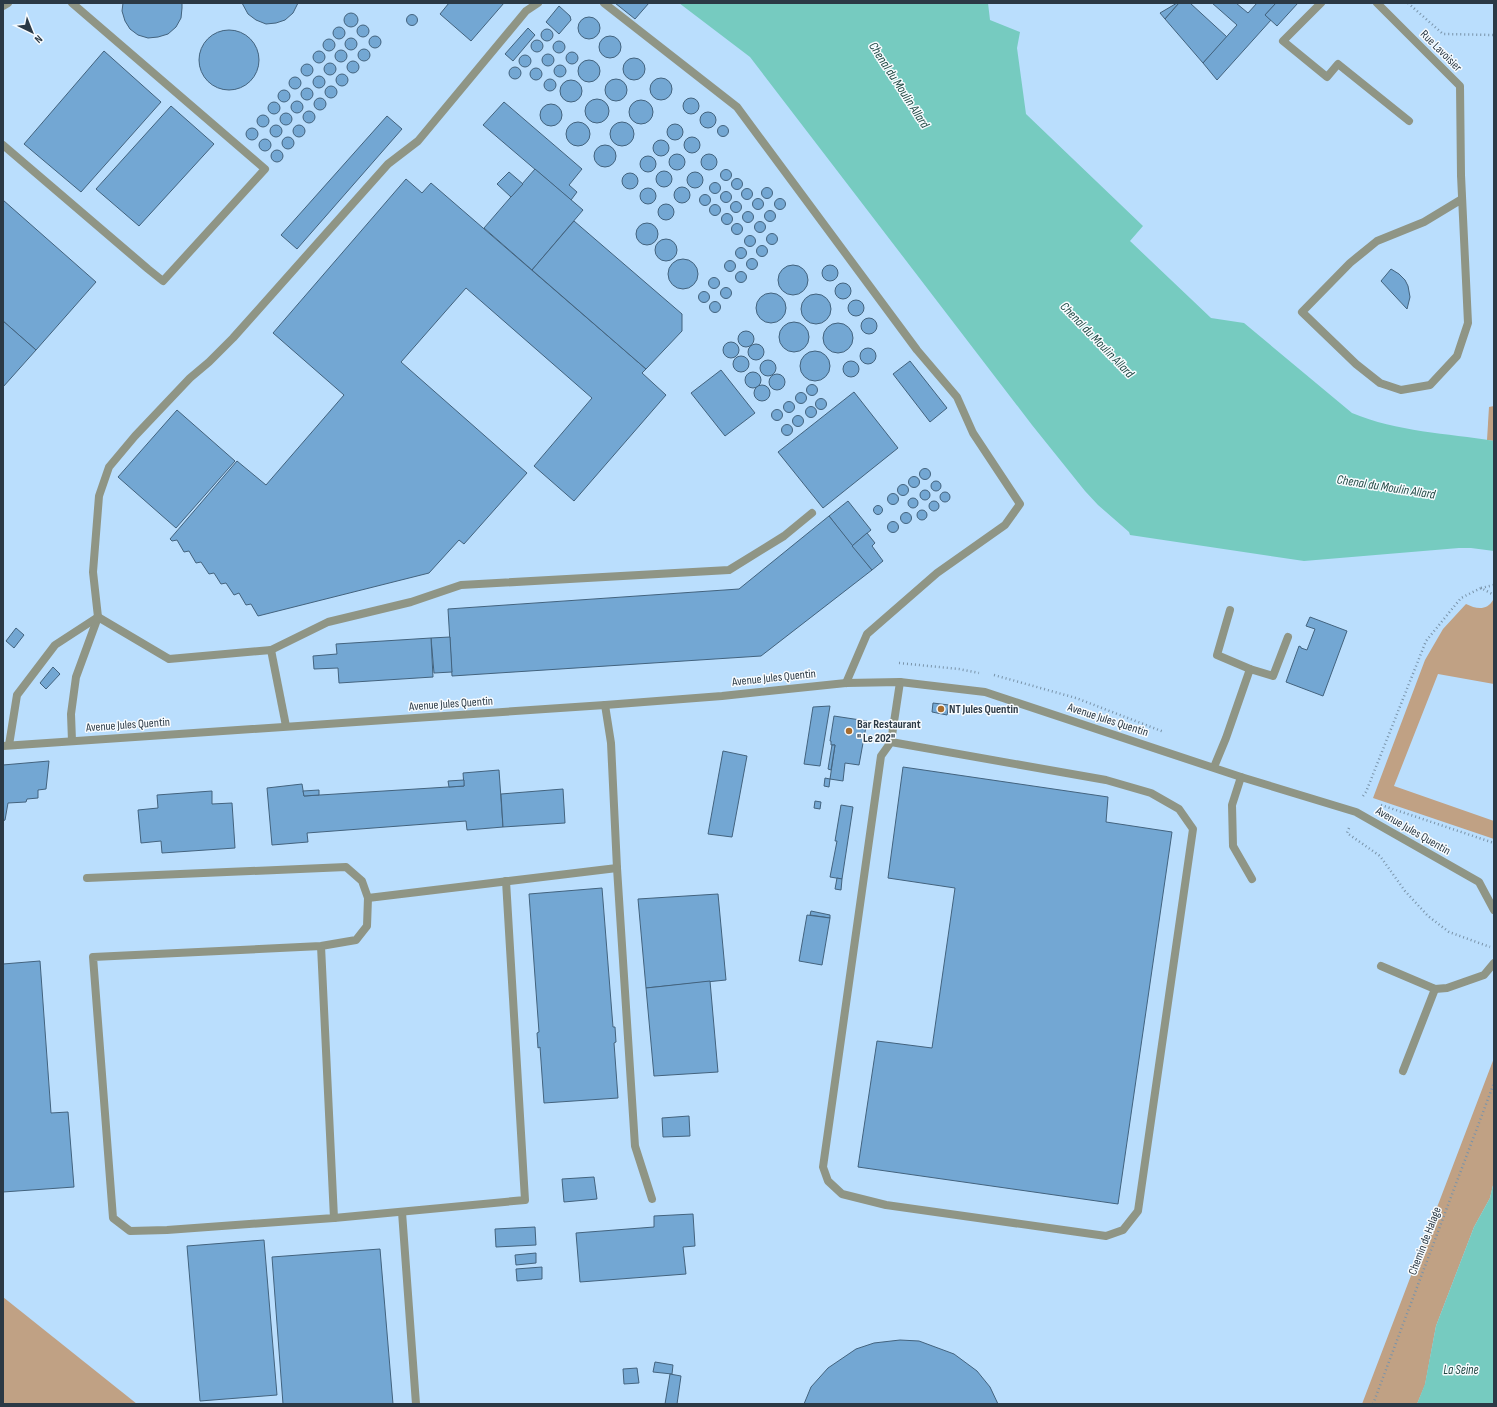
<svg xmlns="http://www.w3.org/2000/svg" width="1497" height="1407" font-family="'Sofia Sans Condensed',sans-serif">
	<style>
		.green { fill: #c0a184 }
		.water { fill: #76cbc0 }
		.building { fill: #73a7d3; stroke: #43637e }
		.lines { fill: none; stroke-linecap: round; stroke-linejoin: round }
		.path { stroke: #7993a9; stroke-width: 2.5; stroke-dasharray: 1 3; stroke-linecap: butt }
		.service { stroke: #8f9585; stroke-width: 8 }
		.minor { stroke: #8f9585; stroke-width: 8 }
		.poi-dot { fill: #a86d2e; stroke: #f7fbfe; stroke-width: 1.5 }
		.labels { text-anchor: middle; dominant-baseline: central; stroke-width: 3; stroke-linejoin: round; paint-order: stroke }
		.street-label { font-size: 12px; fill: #2b3945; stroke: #f7fbfe }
		.poi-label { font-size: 12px; font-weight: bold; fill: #2b3945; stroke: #f7fbfe; text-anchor: start }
		.water-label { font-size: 13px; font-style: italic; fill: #1f4742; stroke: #f7fbfe }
	</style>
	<rect width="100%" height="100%" fill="#badefd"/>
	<g class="green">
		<polygon points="1494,406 1494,441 1487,440 1489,407"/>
		<path d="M1493,600L1494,684L1438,674L1394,786L1494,821V839L1373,798L1425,660L1443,629L1466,604C1476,609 1487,611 1493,600Z"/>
		<polygon points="1494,1058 1494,1181 1490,1198 1474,1227 1436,1326 1425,1385 1417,1404 1362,1404"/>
		<polygon points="3,1297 137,1404 3,1404"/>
	</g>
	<g class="water">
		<path d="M679,3H988L990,20L1020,32L1017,48L1026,114L1143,226L1130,241L1211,318L1244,323L1352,413C1397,432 1447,433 1494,441V551L1471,548H1459L1304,561L1130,535L1129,532L1098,505L1085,491L1032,425L750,57Z"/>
		<polygon points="1494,1181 1494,1404 1417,1404 1425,1384 1436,1326 1474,1227 1490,1198"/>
	</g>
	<g class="building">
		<polygon points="123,3 182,3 182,8 181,18 176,27 168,34 158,37 148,38 138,35 130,29 125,21 122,11"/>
		<polygon points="242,3 298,3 293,13 285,20 276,23 266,24 256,20 248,14"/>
		<polygon points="449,3 504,3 471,41 440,14"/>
		<polygon points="615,3 649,3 635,19"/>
		<polygon points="1177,3 1179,3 1165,19 1160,13"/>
		<polygon points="1179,3 1190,3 1227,37 1203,63 1165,19"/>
		<polygon points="1212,3 1236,3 1248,13 1257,3 1276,3 1265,15 1271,20 1217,80 1203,63 1237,25"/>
		<polygon points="1276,3 1298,3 1277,26 1265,15"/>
		<polygon points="559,6 570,16 571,20 559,34 546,22"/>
		<circle cx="351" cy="20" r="7"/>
		<circle cx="412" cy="20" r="5.5"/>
		<circle cx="589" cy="28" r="11"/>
		<circle cx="363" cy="31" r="6"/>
		<circle cx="339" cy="33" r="6"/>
		<polygon points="528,28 535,35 513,61 505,54"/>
		<circle cx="547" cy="35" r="6"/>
		<circle cx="229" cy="60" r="30"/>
		<circle cx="610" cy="47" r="11"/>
		<circle cx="375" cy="42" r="6"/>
		<circle cx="351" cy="44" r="6"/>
		<circle cx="329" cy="45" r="6"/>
		<circle cx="537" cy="46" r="6"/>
		<circle cx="559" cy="47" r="6"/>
		<circle cx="364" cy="55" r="6"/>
		<circle cx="341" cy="56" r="6"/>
		<circle cx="319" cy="57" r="6"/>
		<polygon points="104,51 161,102 81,192 24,144"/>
		<circle cx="572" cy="58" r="6"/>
		<circle cx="548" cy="60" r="6"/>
		<circle cx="525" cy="61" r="6"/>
		<circle cx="634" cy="69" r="11"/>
		<circle cx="589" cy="71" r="11"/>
		<circle cx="353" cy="67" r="6"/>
		<circle cx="330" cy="69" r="6"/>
		<circle cx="307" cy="70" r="6"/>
		<circle cx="560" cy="71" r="6"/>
		<circle cx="515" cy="73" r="6"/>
		<circle cx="536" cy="74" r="6"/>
		<circle cx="342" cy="80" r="6"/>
		<circle cx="319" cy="82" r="6"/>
		<circle cx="295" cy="83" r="6"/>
		<circle cx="661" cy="89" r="11"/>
		<circle cx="616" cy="90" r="11"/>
		<circle cx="550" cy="85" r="6"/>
		<circle cx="571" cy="91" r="11"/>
		<circle cx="331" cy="92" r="6"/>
		<circle cx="307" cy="94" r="6"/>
		<circle cx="284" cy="96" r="6"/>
		<circle cx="691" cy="106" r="8"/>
		<circle cx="320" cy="104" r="6"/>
		<circle cx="597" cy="111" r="12"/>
		<circle cx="641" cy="112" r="12"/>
		<circle cx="297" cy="107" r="6"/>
		<circle cx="274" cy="108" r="6"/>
		<polygon points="504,102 582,169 569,185 577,192 571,200 483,125"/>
		<circle cx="551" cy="115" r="11"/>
		<polygon points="171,106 214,144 139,226 96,189"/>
		<circle cx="309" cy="117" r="6"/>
		<circle cx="708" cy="120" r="8"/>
		<circle cx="286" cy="119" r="6"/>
		<circle cx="263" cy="121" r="6"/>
		<polygon points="387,116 402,129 297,249 281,235"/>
		<circle cx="578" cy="134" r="12"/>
		<circle cx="622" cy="134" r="12"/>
		<circle cx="675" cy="132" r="8"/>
		<circle cx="276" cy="131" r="6"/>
		<circle cx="299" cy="131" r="6"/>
		<circle cx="723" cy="131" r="5.5"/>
		<circle cx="252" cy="134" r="6"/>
		<circle cx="288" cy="143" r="6"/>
		<circle cx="692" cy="145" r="8"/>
		<circle cx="265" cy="145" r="6"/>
		<circle cx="661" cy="148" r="8"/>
		<circle cx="605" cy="156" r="11"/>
		<circle cx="277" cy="156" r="6"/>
		<circle cx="709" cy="162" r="8"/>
		<circle cx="677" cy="162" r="8"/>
		<circle cx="648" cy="164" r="8"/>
		<polygon points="535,169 583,210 532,270 484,228"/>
		<circle cx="726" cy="175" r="5.5"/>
		<circle cx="664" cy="179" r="8"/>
		<polygon points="509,172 523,184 511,197 497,184"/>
		<circle cx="695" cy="180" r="8"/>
		<circle cx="630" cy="181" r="8"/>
		<circle cx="737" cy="184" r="5.5"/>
		<polygon points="406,179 422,193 431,183 646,369 642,373 666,395 574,501 534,466 592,398 466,288 401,362 527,473 464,544 459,540 429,573 258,616 251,604 246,605 239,593 234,595 226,583 221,584 214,573 209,574 201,562 196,563 189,551 184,552 177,540 172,541 170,539 237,461 266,485 344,395 273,333"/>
		<circle cx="715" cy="188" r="5.5"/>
		<circle cx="682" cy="195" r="8"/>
		<circle cx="648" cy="196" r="8"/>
		<circle cx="767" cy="193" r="5.5"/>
		<circle cx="747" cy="194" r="5.5"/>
		<circle cx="726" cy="197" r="5.5"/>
		<circle cx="705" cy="200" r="5.5"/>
		<circle cx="758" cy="204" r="5.5"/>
		<circle cx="780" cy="204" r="5.5"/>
		<polygon points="3,200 96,282 36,350 3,321"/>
		<circle cx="736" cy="207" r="5.5"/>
		<circle cx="666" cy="212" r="8"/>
		<circle cx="715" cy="210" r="5.5"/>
		<circle cx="770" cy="216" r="5.5"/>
		<circle cx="748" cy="217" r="5.5"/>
		<circle cx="727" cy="219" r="5.5"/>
		<polygon points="574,221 682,314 682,331 646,369 532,270"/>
		<circle cx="760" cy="227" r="5.5"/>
		<circle cx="647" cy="234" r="11"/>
		<circle cx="737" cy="229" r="5.5"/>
		<circle cx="772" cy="239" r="5.5"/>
		<circle cx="750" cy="241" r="5.5"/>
		<circle cx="666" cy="250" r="11"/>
		<circle cx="762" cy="251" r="5.5"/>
		<circle cx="741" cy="253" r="5.5"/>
		<circle cx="683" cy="274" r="15"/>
		<circle cx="752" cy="264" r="5.5"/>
		<circle cx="730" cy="266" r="5.5"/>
		<circle cx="830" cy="273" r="8"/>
		<circle cx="793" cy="280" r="15"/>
		<polygon points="1391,269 1399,274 1405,280 1408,286 1410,297 1407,309 1381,281"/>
		<circle cx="741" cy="277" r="5.5"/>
		<circle cx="714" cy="283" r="5.5"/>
		<circle cx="843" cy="291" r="8"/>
		<circle cx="726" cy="293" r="5.5"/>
		<circle cx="704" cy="297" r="5.5"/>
		<circle cx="771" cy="308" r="15"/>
		<circle cx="816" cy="309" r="15"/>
		<circle cx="856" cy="308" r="8"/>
		<circle cx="715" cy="307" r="5.5"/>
		<circle cx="869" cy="326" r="8"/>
		<polygon points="3,321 36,350 3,387"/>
		<circle cx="794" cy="337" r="15"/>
		<circle cx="838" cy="338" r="15"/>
		<circle cx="746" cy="339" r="8"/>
		<circle cx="731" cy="350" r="8"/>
		<circle cx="756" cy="352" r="8"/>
		<circle cx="868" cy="356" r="8"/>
		<circle cx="815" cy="366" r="15"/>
		<circle cx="741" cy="364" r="8"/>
		<circle cx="768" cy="368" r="8"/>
		<circle cx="851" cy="369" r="8"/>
		<polygon points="910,361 947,408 930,422 893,374"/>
		<polygon points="721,370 755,413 725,436 691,393"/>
		<circle cx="753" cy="380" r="8"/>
		<circle cx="777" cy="382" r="8"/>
		<circle cx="812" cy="390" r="5.5"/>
		<circle cx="762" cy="393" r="8"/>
		<polygon points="854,392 898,448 823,508 778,452"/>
		<circle cx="801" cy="398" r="5.5"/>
		<circle cx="821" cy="404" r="5.5"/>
		<circle cx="789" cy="407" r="5.5"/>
		<circle cx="811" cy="412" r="5.5"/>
		<circle cx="777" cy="415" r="5.5"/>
		<polygon points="177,410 235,461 176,528 118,477"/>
		<circle cx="798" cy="421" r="5.5"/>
		<circle cx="787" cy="430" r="5.5"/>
		<circle cx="925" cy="474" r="5.5"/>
		<circle cx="914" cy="482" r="5.5"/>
		<circle cx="936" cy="486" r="5"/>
		<circle cx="903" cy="490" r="5.5"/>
		<circle cx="925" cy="495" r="5"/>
		<circle cx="945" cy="497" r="5"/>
		<circle cx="893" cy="499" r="5.5"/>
		<circle cx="913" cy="503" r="5"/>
		<polygon points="848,501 871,530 852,546 829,516"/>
		<circle cx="934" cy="506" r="5"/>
		<circle cx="878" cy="510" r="4.5"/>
		<circle cx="922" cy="515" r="5"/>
		<circle cx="906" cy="518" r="5.5"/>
		<polygon points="829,516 872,570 761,656 452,676 448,609 739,589"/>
		<circle cx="893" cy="527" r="5.5"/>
		<polygon points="867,533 875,543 872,546 883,561 872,570 852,546"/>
		<polygon points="1310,617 1347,631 1323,696 1286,682 1299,646 1301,647 1301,648 1307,650 1315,629 1306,626"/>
		<polygon points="16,628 24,635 14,648 6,641"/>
		<polygon points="450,637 452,672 434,673 431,638"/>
		<polygon points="431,638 433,677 339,683 338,668 314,669 313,656 337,654 336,644"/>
		<polygon points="53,667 60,674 46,689 40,683"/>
		<polygon points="933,703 949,705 947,715 932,712"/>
		<polygon points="830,706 820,766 804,764 813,707"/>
		<polygon points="834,716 867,721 859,765 845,763 843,781 830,779 829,787 824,786 825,778 830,779 835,745 831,745 831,741 830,741"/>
		<polygon points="832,745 835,745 831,770 828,769"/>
		<polygon points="723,751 747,756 732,837 708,834"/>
		<polygon points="49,761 46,789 38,790 38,798 27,799 26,802 8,803 5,820 3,821 3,765"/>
		<polygon points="903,767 1108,797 1106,822 1172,832 1118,1204 858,1167 877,1041 932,1048 955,888 888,878"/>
		<polygon points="499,770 503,827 467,830 466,821 307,833 308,842 272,845 267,788 302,784 304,796 464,786 463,773"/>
		<polygon points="464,780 464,786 449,787 448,781"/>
		<polygon points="563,789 565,823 503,827 501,794"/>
		<polygon points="319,790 319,795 304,796 303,791"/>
		<polygon points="212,791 212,804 232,803 235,848 162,853 161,841 141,843 138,810 158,808 157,795"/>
		<polygon points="815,801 821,802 820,809 814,808"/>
		<polygon points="841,805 853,807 842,879 830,877 837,841 835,841"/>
		<polygon points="837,878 842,879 841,890 835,889"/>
		<polygon points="602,888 613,1027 615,1027 616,1042 614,1043 618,1098 544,1103 540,1047 538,1048 537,1033 539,1032 529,894"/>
		<polygon points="718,894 726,980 646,988 638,899"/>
		<polygon points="811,911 830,915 830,918 810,915"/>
		<polygon points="807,915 830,918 822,965 799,961"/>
		<polygon points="40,961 51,1113 68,1112 74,1187 3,1192 3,964"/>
		<polygon points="710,981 718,1072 654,1076 646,988"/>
		<polygon points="689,1116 690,1136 663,1137 662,1118"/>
		<polygon points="594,1177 597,1199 564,1202 562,1179"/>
		<polygon points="693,1214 695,1246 683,1247 686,1274 580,1282 576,1233 654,1227 654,1216"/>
		<polygon points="535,1227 536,1245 496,1247 495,1229"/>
		<polygon points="264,1240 277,1395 200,1401 187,1246"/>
		<polygon points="380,1249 393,1404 283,1404 272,1257"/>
		<polygon points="536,1253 536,1263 516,1265 515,1255"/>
		<polygon points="542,1267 542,1279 517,1281 516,1269"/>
		<polygon points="900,1340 919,1341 954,1354 977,1371 990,1387 998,1404 804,1404 811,1387 828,1368 856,1349 874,1343"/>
		<polygon points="655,1362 673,1365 672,1374 653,1372"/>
		<polygon points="637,1368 639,1383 624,1384 623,1369"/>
		<polygon points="670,1374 681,1376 677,1404 665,1404"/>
	</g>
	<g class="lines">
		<g class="path">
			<polyline points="1408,3 1443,34 1494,35"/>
			<polyline points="1481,588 1494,585"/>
			<polyline points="899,663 959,669 979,673"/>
			<polyline points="994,675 1076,698 1164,732"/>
			<polyline points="1363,796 1366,792 1426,641 1461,598 1481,588 1494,595"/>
			<polyline points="1381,805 1494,843"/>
			<polyline points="1349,828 1347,833 1380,856 1405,891 1428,916 1449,932 1490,947"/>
			<polyline points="1373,1404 1494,1083"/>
		</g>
		<g class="service">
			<polyline points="604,3 737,107 917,350 957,397 973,433 1020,504 1005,525 937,573 867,634 846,683"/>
			<polyline points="1321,3 1283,41 1327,77 1338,64 1409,121"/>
			<polyline points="3,6 8,3"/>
			<polyline points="3,145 148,269 163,281 265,169 72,3"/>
			<polyline points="1461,175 1468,323 1457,356 1430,385 1401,390 1380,383 1356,364 1302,312 1350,263 1377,241 1424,222 1462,199"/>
			<polyline points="1230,610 1217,655 1250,669"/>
			<polyline points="271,650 286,726"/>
			<polyline points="72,741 71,714 76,677 98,617 93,572 99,496 109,467 135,436 190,378 209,362 233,338 388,164 418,141 526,11 538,3"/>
			<polyline points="891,742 1106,780 1151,793 1179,809 1193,829 1138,1211 1123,1230 1106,1236 886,1205 842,1194 828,1181 823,1167 881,756 891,742 900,682"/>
			<polyline points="9,745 17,695 55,645 98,617 169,659 271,650 328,622 411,602 461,585 729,570 784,536 812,513"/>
			<polyline points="1214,767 1226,738 1250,669 1273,676 1288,637"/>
			<polyline points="1241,777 1232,805 1233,846 1252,879"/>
			<polyline points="617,868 635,1146 652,1199"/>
			<polyline points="87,878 346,867 362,881 368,898 367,926 356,940 321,946 93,957 113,1218 130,1231 167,1230 334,1218 321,946"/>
			<polyline points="368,898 617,868 611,743 605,705"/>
			<polyline points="1381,966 1435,989 1447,988 1484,975 1494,963"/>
			<polyline points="1403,1071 1435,989"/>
			<polyline points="402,1212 416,1404"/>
			<polyline points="334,1218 525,1200 506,881"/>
		</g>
		<g class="minor">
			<polyline points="1377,3 1460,86 1461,175"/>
			<polyline points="3,746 605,705 722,696 846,683 900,682 985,692 1241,777 1356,812 1479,882 1494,910"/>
		</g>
	</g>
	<g class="poi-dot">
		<circle cx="941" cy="709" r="4"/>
		<circle cx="849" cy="731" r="4"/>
	</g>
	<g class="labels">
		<g class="street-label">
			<text transform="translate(1441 51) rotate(45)">Rue Lavoisier</text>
			<text transform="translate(774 678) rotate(-6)">Avenue Jules Quentin</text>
			<text transform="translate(451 704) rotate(-4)">Avenue Jules Quentin</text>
			<text transform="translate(1108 720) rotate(18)">Avenue Jules Quentin</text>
			<text transform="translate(128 725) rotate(-4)">Avenue Jules Quentin</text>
			<text transform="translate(1413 831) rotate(30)">Avenue Jules Quentin</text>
			<text transform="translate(1425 1241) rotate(-69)">Chemin de Halage</text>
		</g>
		<g class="poi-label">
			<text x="949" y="709">NT Jules Quentin</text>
			<text x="857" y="724">Bar Restaurant<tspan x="857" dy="14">" Le 202"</tspan></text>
		</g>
		<g class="water-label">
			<text transform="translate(899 85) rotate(57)">Chenal du Moulin Allard</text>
			<text transform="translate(1097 340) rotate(46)">Chenal du Moulin Allard</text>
			<text transform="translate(1386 487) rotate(9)">Chenal du Moulin Allard</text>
			<text x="1461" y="1370">La Seine</text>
		</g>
	</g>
	<rect width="1497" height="1407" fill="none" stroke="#2b3945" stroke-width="8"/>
	<g transform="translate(32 32) rotate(137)" stroke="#f7fbfe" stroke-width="3" paint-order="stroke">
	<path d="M0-3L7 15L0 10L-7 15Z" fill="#2b3945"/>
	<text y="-6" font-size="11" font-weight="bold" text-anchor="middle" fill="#2b3945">N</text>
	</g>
</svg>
